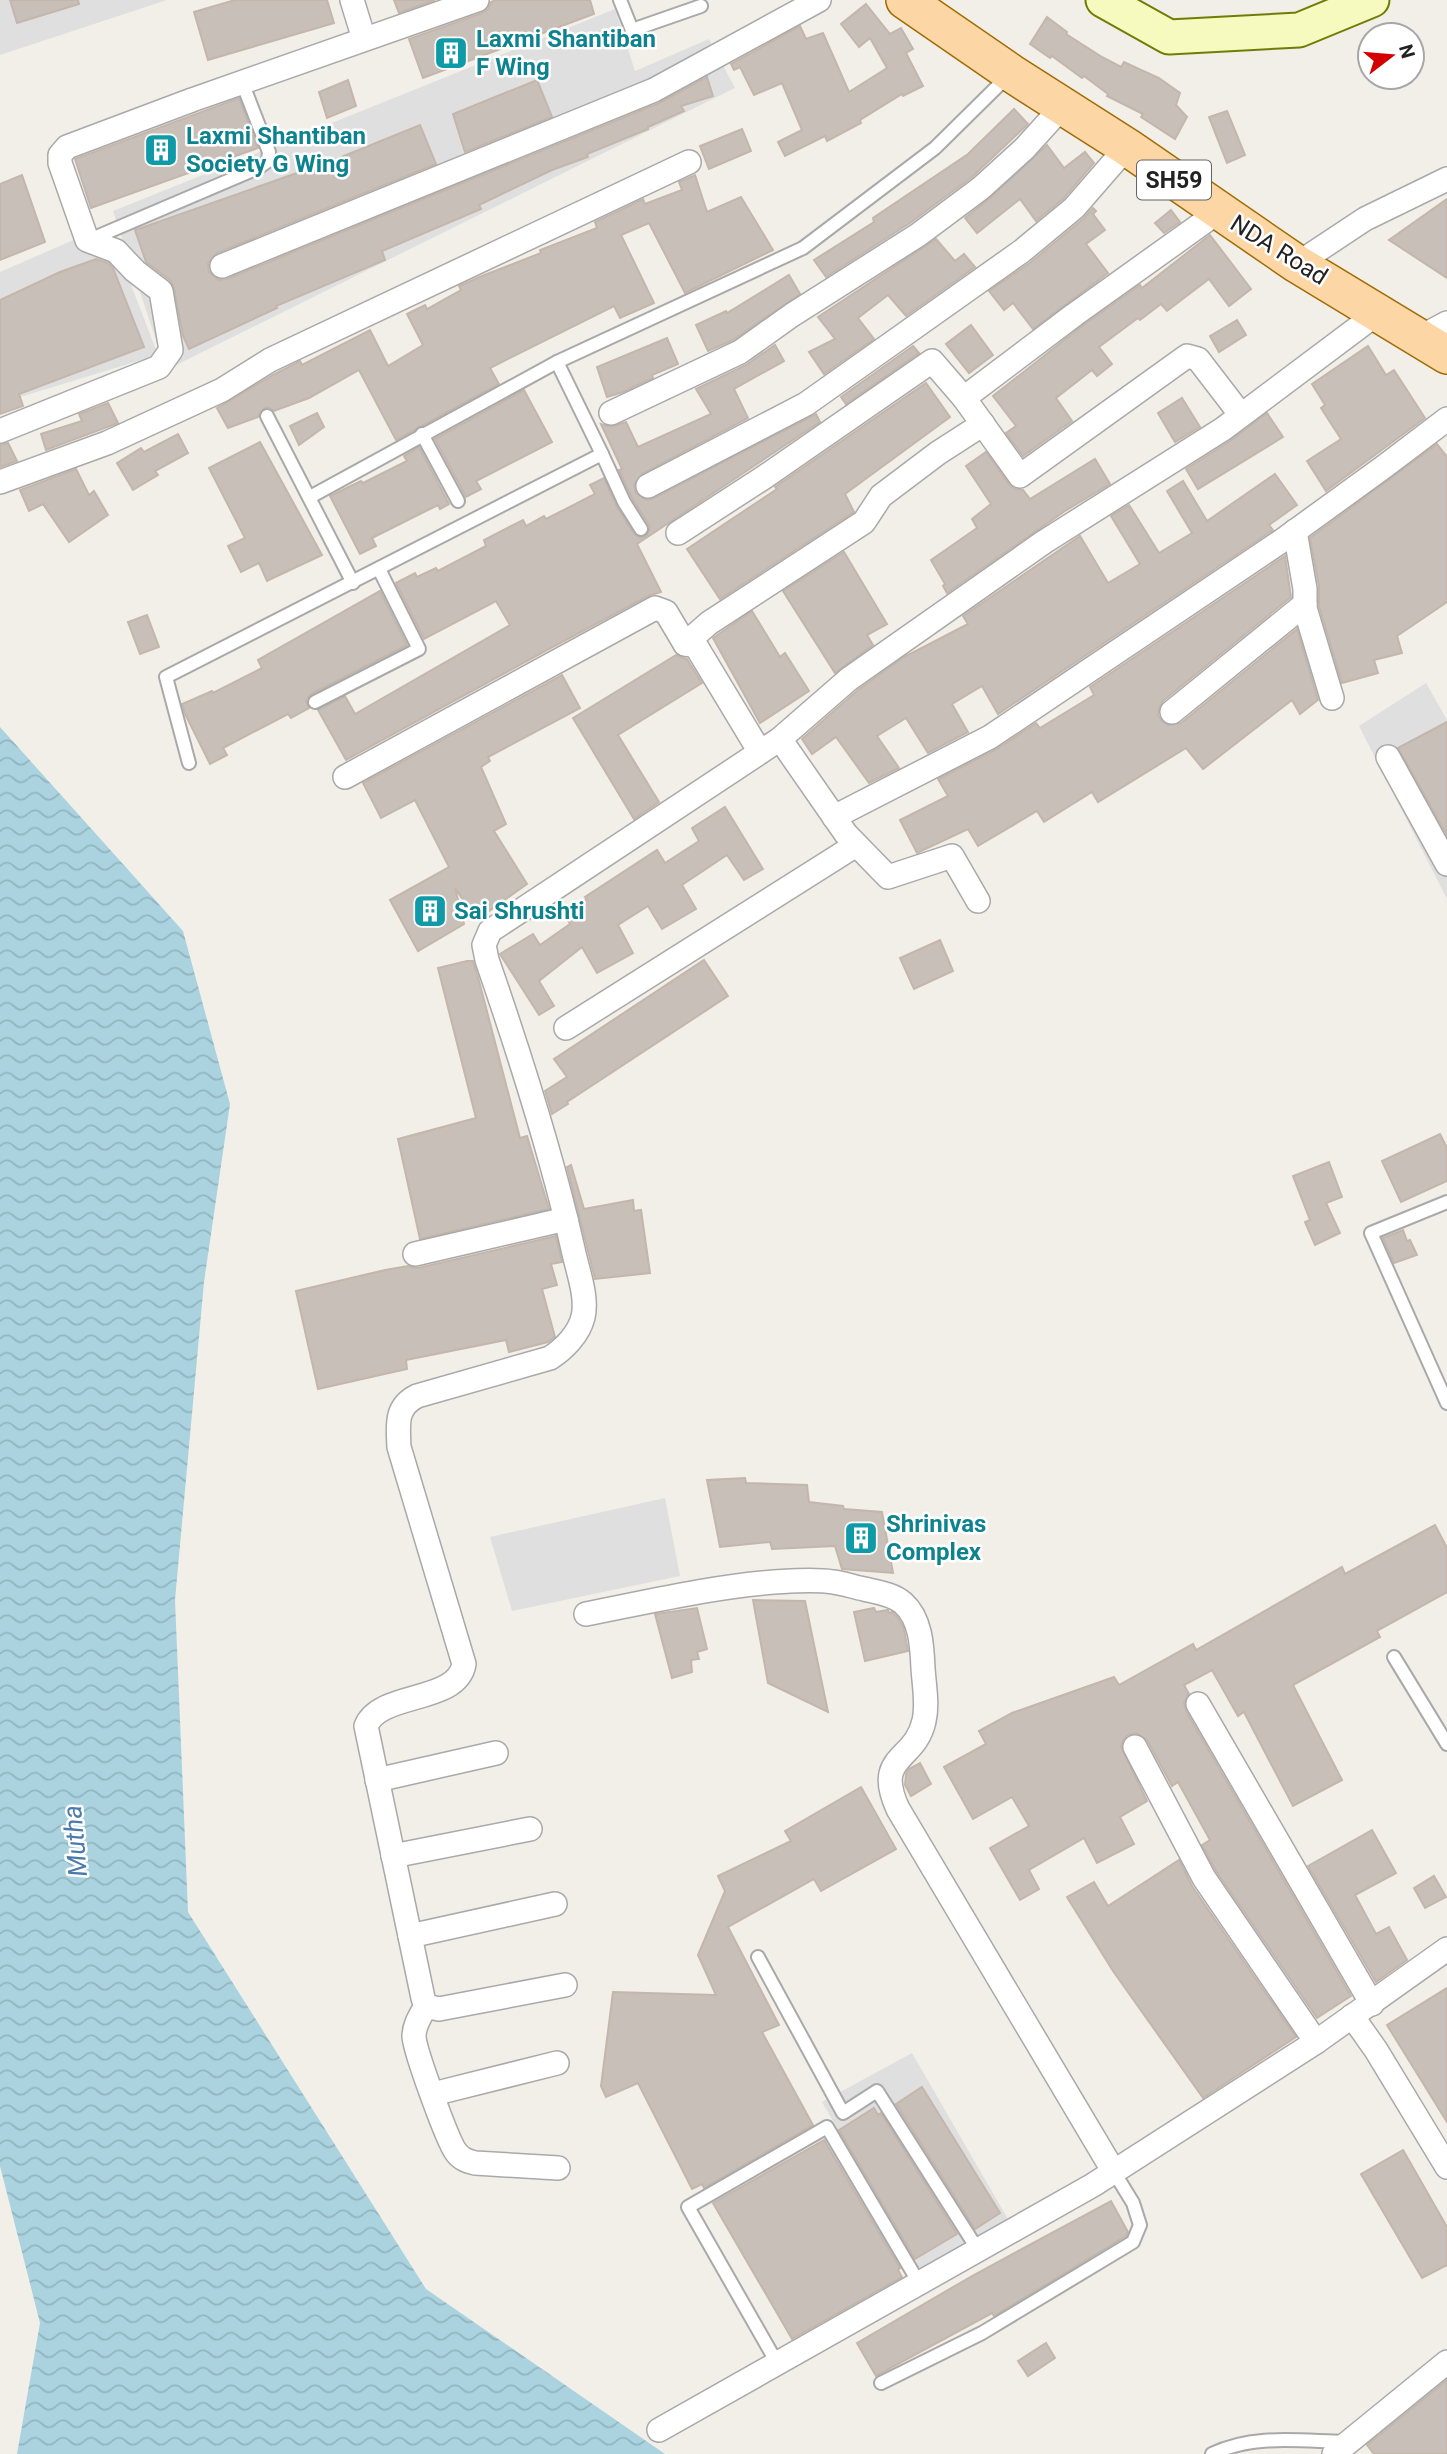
<svg xmlns="http://www.w3.org/2000/svg" width="1447" height="2454" font-family="Roboto,sans-serif">
	<style>
		.residential { fill: #e0dfdf }
		.water { fill: url(#water-waves) }
		.building { fill: #c7bfb8; stroke: #c4b6ab; stroke-width: 2 }
		.lines { fill: none; stroke-linecap: round; stroke-linejoin: round }
		.lane-casing { stroke: #a9a9a9; stroke-width: 16 }
		.street-casing { stroke: #a9a9a9; stroke-width: 26 }
		.secondary-casing { stroke: #707d05; stroke-width: 37 }
		.primary-casing { stroke: #a06b00; stroke-width: 40 }
		.lane { stroke: #fff; stroke-width: 12 }
		.street { stroke: #fff; stroke-width: 23 }
		.secondary { stroke: #f7fabf; stroke-width: 33 }
		.primary { stroke: #fcd6a4; stroke-width: 37 }
		.labels { text-anchor: middle; dominant-baseline: central; stroke-width: 5; stroke-linejoin: round; paint-order: stroke }
		.shield { fill: #fff; stroke: #646464; stroke-width: 2 }
		.shield-label { font-size: 23px; font-weight: bold; fill: #222 }
		.culture-label { font-size: 24px; font-weight: bold; fill: #0d838f; stroke: #fff; text-anchor: start }
		.street-label { font-size: 24px; fill: #222; stroke: #fff }
		.water-label { font-size: 26px; font-style: italic; fill: #4a7aab; stroke: #fff }
	</style>
	<defs>
		<pattern id="water-waves" width="16" height="10" patternUnits="userSpaceOnUse" patternTransform="scale(1.75)"><rect width="16" height="10" fill="#aad3df"/><path d="M0 5q4-4 8 0t8 0" fill="none" stroke="#92b5bf"/></pattern>
	</defs>
	<rect width="100%" height="100%" fill="#f2efe9"/>
	<g class="residential">
		<polygon points="0,0 167,0 0,55"/>
		<polygon points="615,9 635,71 709,39 735,88 166,370 113,211"/>
		<polygon points="108,225 158,355 20,397 0,338 0,272"/>
		<polygon points="1426,683 1447,720 1447,899 1359,726"/>
		<polygon points="665,1498 680,1576 512,1611 490,1537"/>
		<polygon points="912,2053 1009,2221 921,2273 822,2102"/>
	</g>
	<polygon class="water" points="0,727 183,931 230,1104 204,1282 175,1600 188,1912 426,2289 665,2454 17,2454 40,2323 0,2166"/>
	<g class="building">
		<polygon points="10,0 78,0 79,4 17,23"/>
		<polygon points="235,0 327,0 334,23 208,60 194,12"/>
		<polygon points="394,0 435,0 399,13"/>
		<polygon points="496,0 590,0 594,14 423,78 409,39 482,13 488,9 491,2"/>
		<polygon points="866,4 890,34 901,28 913,49 906,53 923,86 903,96 902,94 860,120 861,123 827,141 825,136 785,156 778,142 802,130 782,83 754,95 740,67 734,70 731,64 800,26 806,39 823,33 849,92 887,68 870,38 859,47 841,24"/>
		<polygon points="1047,17 1067,32 1066,34 1102,57 1121,67 1124,62 1159,78 1180,93 1176,105 1187,117 1175,139 1141,117 1143,114 1107,96 1108,94 1084,76 1082,78 1052,56 1050,58 1030,44"/>
		<polygon points="707,77 713,96 681,106 684,111 648,127 648,129 587,154 588,157 552,170 479,205 481,209 382,251 385,260 276,306 277,308 189,349 183,336 174,288 170,280 146,262 135,230 334,160 420,125 436,164 217,253 208,263 209,272 219,280 227,279 659,103"/>
		<polygon points="348,80 356,106 327,118 319,92"/>
		<polygon points="537,80 552,117 465,152 453,114"/>
		<polygon points="239,98 258,148 91,208 75,159"/>
		<polygon points="1014,109 1028,124 972,177 910,223 826,277 814,260 874,222 873,218 968,154"/>
		<polygon points="1227,111 1245,155 1227,163 1209,117"/>
		<polygon points="742,129 751,151 709,169 700,146"/>
		<polygon points="1047,145 1064,168 1085,152 1094,163 1064,198 1036,221 1020,199 977,233 965,218 990,198"/>
		<polygon points="22,175 45,242 0,260 0,184"/>
		<polygon points="695,175 707,212 741,197 773,250 685,293 649,223 621,235 654,303 620,318 614,306 490,368 499,384 396,440 359,370 309,398 274,411 268,407 264,408 258,417 228,428 217,408 273,375 300,361 302,365 370,330 388,366 423,345 407,314 425,305 427,309 461,290 459,286 482,276 541,253 540,250 597,228 595,222 643,199 645,204 682,190 679,182"/>
		<polygon points="1447,199 1447,278 1389,240"/>
		<polygon points="1093,208 1096,211 1093,214 1105,230 1086,244 1108,273 1033,329 1013,303 1004,310 989,291 1031,262 1083,219"/>
		<polygon points="1171,210 1180,222 1164,233 1155,223"/>
		<polygon points="1210,235 1251,289 1229,306 1209,279 1167,311 1161,304 1140,320 1138,318 1099,347 1112,364 1097,376 1092,370 1056,398 1072,421 1023,456 1006,433 1016,426 993,396 1082,326 1140,285 1142,288"/>
		<polygon points="936,239 955,261 964,254 975,267 906,316 888,295 858,318 874,339 824,374 809,352 835,339 818,317"/>
		<polygon points="96,259 108,263 113,268 144,347 19,394 23,406 0,414 0,300 60,272"/>
		<polygon points="789,275 800,294 733,340 708,351 696,325 726,311 727,313"/>
		<polygon points="1237,320 1246,335 1219,352 1210,336"/>
		<polygon points="971,325 993,355 969,373 946,344"/>
		<polygon points="667,338 678,364 652,375 653,378 623,392 607,397 597,367"/>
		<polygon points="775,345 784,361 734,389 748,418 642,474 634,485 636,493 647,500 654,498 816,414 820,422 637,544 661,592 648,596 547,650 346,760 318,710 345,696 355,714 510,625 496,601 424,639 396,583 415,573 417,577 436,568 438,571 486,546 484,540 523,520 526,526 544,516 546,519 595,494 590,485 604,478 617,507 634,534 641,538 646,536 650,529 649,525 632,498 619,470 622,469 601,424 611,427 626,422 638,447 711,414 696,389 746,365"/>
		<polygon points="913,346 919,353 846,404 841,397"/>
		<polygon points="1368,346 1386,375 1394,370 1425,418 1326,491 1307,461 1341,439 1321,408 1325,405 1312,384"/>
		<polygon points="926,383 950,417 845,494 854,512 720,599 687,549 777,489 775,487"/>
		<polygon points="524,390 552,442 476,481 481,489 466,497 435,439"/>
		<polygon points="1182,398 1200,427 1175,442 1158,413"/>
		<polygon points="108,403 118,423 46,450 41,434 82,421 79,414"/>
		<polygon points="317,413 324,427 299,445 290,426"/>
		<polygon points="1267,413 1283,437 1198,489 1186,469 1230,441"/>
		<polygon points="178,434 188,453 155,471 158,475 133,490 117,463 141,448 144,452"/>
		<polygon points="260,442 322,555 267,581 259,563 241,572 228,546 245,538 209,468"/>
		<polygon points="8,443 17,461 0,467 0,445"/>
		<polygon points="1437,444 1447,457 1447,602 1397,636 1402,653 1374,660 1378,673 1342,683 1319,606 1319,587 1310,538"/>
		<polygon points="419,447 449,504 440,509 438,505 372,538 376,546 360,554 330,496 361,481 363,483 407,461 404,456"/>
		<polygon points="986,452 1009,484 1015,489 1023,490 1030,499 1095,459 1110,484 1065,511 947,593 943,586 945,584 931,560 977,528 972,519 991,504 966,466"/>
		<polygon points="76,469 89,495 94,491 108,515 69,542 43,504 29,511 20,490"/>
		<polygon points="1275,474 1297,505 1269,525 1273,530 998,714 982,686 952,704 968,732 928,753 906,718 877,736 899,768 869,783 836,737 812,754 802,739 858,690 904,657 968,624 963,616 1080,536 1108,583 1140,564 1111,516 1129,505 1159,553 1192,533 1167,491 1183,481 1207,521"/>
		<polygon points="844,552 887,624 867,635 873,645 835,673 783,591"/>
		<polygon points="1285,556 1291,597 1163,701 1159,708 1158,715 1162,721 1168,725 1181,723 1297,629 1318,700 1300,714 1292,700 1203,769 1186,748 1098,802 1092,792 1044,822 1037,811 978,846 968,829 917,853 900,820 948,796 938,779 997,749 1036,723 1040,728 1094,695 1090,687"/>
		<polygon points="380,591 407,645 311,694 306,701 309,708 291,718 288,714 223,748 227,755 210,764 185,714 182,704 212,691 213,693 262,668 258,660"/>
		<polygon points="752,611 780,657 785,653 809,691 760,723 713,638"/>
		<polygon points="147,615 159,647 140,654 128,622"/>
		<polygon points="676,655 687,659 702,683 618,735 659,802 634,819 573,718"/>
		<polygon points="562,675 580,708 488,757 490,761 481,767 506,824 494,831 527,884 478,919 477,917 475,918 455,888 464,924 418,951 390,900 449,867 415,800 381,818 363,783"/>
		<polygon points="1447,722 1447,835 1398,748"/>
		<polygon points="725,807 763,869 744,880 727,855 682,885 696,909 662,929 648,906 618,925 633,953 597,973 582,947 539,981 554,1006 539,1015 500,954 533,934 540,945 570,924 563,912 587,899 585,897 657,850 665,863 699,841 692,828"/>
		<polygon points="940,940 953,971 914,989 900,958"/>
		<polygon points="704,960 728,996 567,1102 568,1104 552,1114 545,1091 567,1077 554,1059"/>
		<polygon points="467,961 473,961 478,977 520,1138 527,1136 549,1209 420,1239 398,1139 476,1118 438,968"/>
		<polygon points="1440,1134 1447,1148 1447,1181 1401,1202 1382,1161"/>
		<polygon points="1329,1162 1342,1197 1326,1203 1340,1233 1315,1245 1305,1222 1310,1220 1293,1176"/>
		<polygon points="571,1165 584,1209 633,1200 634,1211 641,1210 650,1273 595,1279 567,1167"/>
		<polygon points="1403,1230 1407,1241 1410,1240 1417,1255 1394,1263 1383,1238"/>
		<polygon points="556,1236 562,1262 551,1264 557,1285 542,1289 555,1337 548,1342 509,1352 506,1340 406,1360 407,1369 318,1389 296,1291 385,1270 408,1266 418,1268"/>
		<polygon points="745,1478 746,1483 807,1485 809,1502 843,1506 844,1509 882,1512 893,1573 842,1569 835,1546 772,1549 770,1542 720,1547 707,1480"/>
		<polygon points="1435,1525 1447,1548 1447,1592 1377,1631 1380,1637 1293,1685 1342,1780 1293,1806 1244,1712 1238,1716 1212,1670 1184,1685 1189,1694 1184,1703 1186,1711 1351,1996 1317,2018 1216,1871 1202,1845 1210,1840 1178,1782 1172,1786 1147,1740 1136,1733 1128,1735 1123,1740 1121,1747 1147,1801 1120,1817 1134,1844 1097,1863 1084,1838 1029,1870 1039,1889 1020,1900 990,1848 1029,1826 1012,1797 973,1819 944,1767 986,1744 979,1731 1012,1713 1114,1677 1119,1685 1193,1644 1196,1650 1342,1567 1345,1574"/>
		<polygon points="753,1600 805,1601 828,1712 768,1683"/>
		<polygon points="697,1608 707,1649 697,1652 699,1659 691,1660 692,1672 672,1678 655,1614"/>
		<polygon points="874,1608 876,1612 888,1610 889,1613 892,1612 898,1618 904,1629 908,1651 865,1661 854,1612"/>
		<polygon points="920,1763 931,1784 911,1796 905,1785 906,1774 909,1769"/>
		<polygon points="861,1787 896,1849 821,1891 814,1879 728,1927 779,2025 762,2032 813,2125 704,2188 702,2184 692,2189 638,2083 606,2097 601,2086 613,1992 716,1995 698,1955 725,1891 718,1876 791,1841 785,1831"/>
		<polygon points="1372,1830 1396,1873 1355,1895 1376,1934 1389,1927 1407,1960 1376,1982 1308,1866"/>
		<polygon points="1179,1860 1192,1886 1296,2037 1203,2098 1113,1971 1067,1897 1094,1882 1108,1906"/>
		<polygon points="1434,1876 1446,1897 1425,1908 1414,1888"/>
		<polygon points="1447,1988 1447,2122 1387,2025"/>
		<polygon points="922,2087 1000,2213 975,2229 896,2104"/>
		<polygon points="874,2108 878,2115 881,2113 957,2234 915,2259 839,2130"/>
		<polygon points="824,2140 900,2268 898,2270 902,2277 792,2339 713,2203"/>
		<polygon points="1403,2150 1447,2227 1447,2265 1422,2278 1361,2174"/>
		<polygon points="1111,2201 1128,2232 1126,2236 994,2316 992,2313 876,2376 857,2343 972,2276"/>
		<polygon points="1046,2343 1055,2358 1028,2376 1018,2361"/>
		<polygon points="1447,2380 1447,2454 1374,2454 1367,2445"/>
	</g>
	<g class="lines">
		<g class="lane-casing">
			<g id="lane">
				<polyline points="620,0 632,30 701,6"/>
				<polyline points="89,240 258,168 268,161 269,152 242,82"/>
				<polyline points="267,416 353,583"/>
				<polyline points="422,434 458,501"/>
				<polyline points="602,454 624,502 641,529"/>
				<polyline points="310,497 557,362 803,248 935,148 1009,75"/>
				<polyline points="315,702 419,649 379,569"/>
				<polyline points="189,763 166,677 602,454 557,362"/>
				<polyline points="1447,1202 1371,1233 1447,1403"/>
				<polyline points="1394,1657 1447,1744"/>
				<polyline points="758,1957 843,2113 877,2091 978,2250"/>
				<polyline points="777,2363 688,2207 827,2127 919,2283"/>
				<polyline points="881,2383 982,2333 1133,2242 1140,2225 1133,2203 1114,2172"/>
				<path d="M1212,2454C1253,2434 1299,2441 1344,2442"/>
			</g>
		</g>
		<g class="street-casing">
			<g id="street">
				<polyline points="352,0 364,39"/>
				<polyline points="1297,264 1365,219 1447,179"/>
				<polyline points="222,266 654,90 819,0"/>
				<polyline points="1419,338 1447,323"/>
				<polyline points="964,398 1074,315 1218,212"/>
				<polyline points="611,413 740,352 792,315 918,235 981,188 1024,149 1063,106"/>
				<polyline points="0,431 159,367 171,350 161,291 135,271 116,251 87,240 60,163 60,155 67,147 192,100 477,0"/>
				<polyline points="0,482 107,443 222,390 270,360 689,162"/>
				<polyline points="648,486 806,404 1022,251 1074,208 1127,147"/>
				<polyline points="1295,531 1305,589 1305,608 1332,698"/>
				<polyline points="678,533 763,478 932,361 964,398 1020,476 1187,356 1198,359 1241,415"/>
				<polyline points="685,644 709,623 864,522 881,496 938,453 983,424"/>
				<polyline points="1172,712 1305,604"/>
				<polyline points="1388,757 1447,864"/>
				<polyline points="345,777 655,608 666,612 685,644 696,646 760,752"/>
				<polyline points="834,817 990,737 1283,540 1385,466 1447,419"/>
				<polyline points="978,901 952,856 888,877 846,834 780,739 849,679 1044,542 1223,429 1379,312"/>
				<polyline points="566,1028 856,845"/>
				<polyline points="415,1254 566,1219"/>
				<path d="M586,1614C648,1602 711,1587 774,1582C793,1581 814,1579 833,1582C843,1583 854,1587 864,1589C877,1592 893,1594 903,1603C921,1619 922,1646 923,1668C924,1685 928,1704 924,1721C915,1762 873,1755 898,1809L1114,2172"/>
				<polyline points="1198,1704 1372,2004"/>
				<polyline points="1135,1747 1204,1878 1316,2042"/>
				<polyline points="377,1780 496,1753"/>
				<polyline points="393,1856 530,1829"/>
				<polyline points="410,1936 555,1904"/>
				<path d="M565,1985L439,2009L426,2006L423,1998L366,1726C380,1691 457,1704 464,1664L399,1447C398,1425 395,1407 417,1396L550,1358C564,1349 579,1334 583,1317C588,1297 577,1269 573,1249C551,1151 520,1055 487,960L484,945L490,931L780,739"/>
				<path d="M426,2006C421,2015 414,2025 414,2036C414,2049 448,2142 456,2152C461,2159 467,2161 475,2163L558,2168"/>
				<polyline points="1352,2016 1376,2050 1447,2167"/>
				<polyline points="433,2094 557,2063"/>
				<polyline points="659,2430 1093,2185 1316,2042 1447,1949"/>
				<polyline points="1334,2454 1447,2362"/>
			</g>
		</g>
		<g class="secondary-casing">
			<polyline id="secondary" points="1103,0 1169,37 1299,30 1372,0"/>
		</g>
		<g class="primary-casing">
			<polyline id="primary" points="905,0 1011,73 1127,147 1297,264 1447,355"/>
		</g>
		<use href="#lane" class="lane"/>
		<use href="#street" class="street"/>
		<use href="#secondary" class="secondary"/>
		<use href="#primary" class="primary"/>
	</g>
	<defs>
		<g id="building-square" transform="scale(1.75)"><rect x="-9" y="-9" width="18" height="18" rx="4" fill="#0f9aa8" stroke="#fff"/><path d="M-4-6H4V6H1V3H-1V6H-4ZM-2.5-4.3h1.7v1.8h-1.7ZM.8-4.3h1.7v1.8H.8ZM-2.5-1h1.7V.8h-1.7ZM.8-1h1.7V.8H.8Z" fill="#fff"/></g>
	</defs>
	<g fill-rule="evenodd">
		<use href="#building-square" x="451" y="53"/>
		<use href="#building-square" x="161" y="150"/>
		<use href="#building-square" x="430" y="911"/>
		<use href="#building-square" x="861" y="1538"/>
	</g>
	<g class="labels">
		<rect class="shield" x="1137" y="160.5" width="74" height="39" rx="5"/>
		<g class="shield-label">
			<text x="1174" y="180">SH59</text>
		</g>
		<g class="culture-label">
			<text x="476" y="39">Laxmi Shantiban<tspan x="476" dy="28">F Wing</tspan></text>
			<text x="186" y="136">Laxmi Shantiban<tspan x="186" dy="28">Society G Wing</tspan></text>
			<text x="454" y="911">Sai Shrushti</text>
			<text x="886" y="1524">Shrinivas<tspan x="886" dy="28">Complex</tspan></text>
		</g>
		<g class="street-label">
			<text transform="translate(1279 250) rotate(32)">NDA Road</text>
		</g>
		<g class="water-label">
			<text transform="translate(75 1841) rotate(-95)">Mutha</text>
		</g>
	</g>
	<g transform="translate(1391 56) rotate(74)"><circle r="33" fill="#ffffff" stroke="#a7a7a7" stroke-width="2"/>
	<path d="M0-5L12 26L0 18L-12 26Z" fill="#d40000"/>
	<text y="-10" font-size="19" font-weight="bold" text-anchor="middle" fill="#222222">N</text>
	</g>
</svg>
